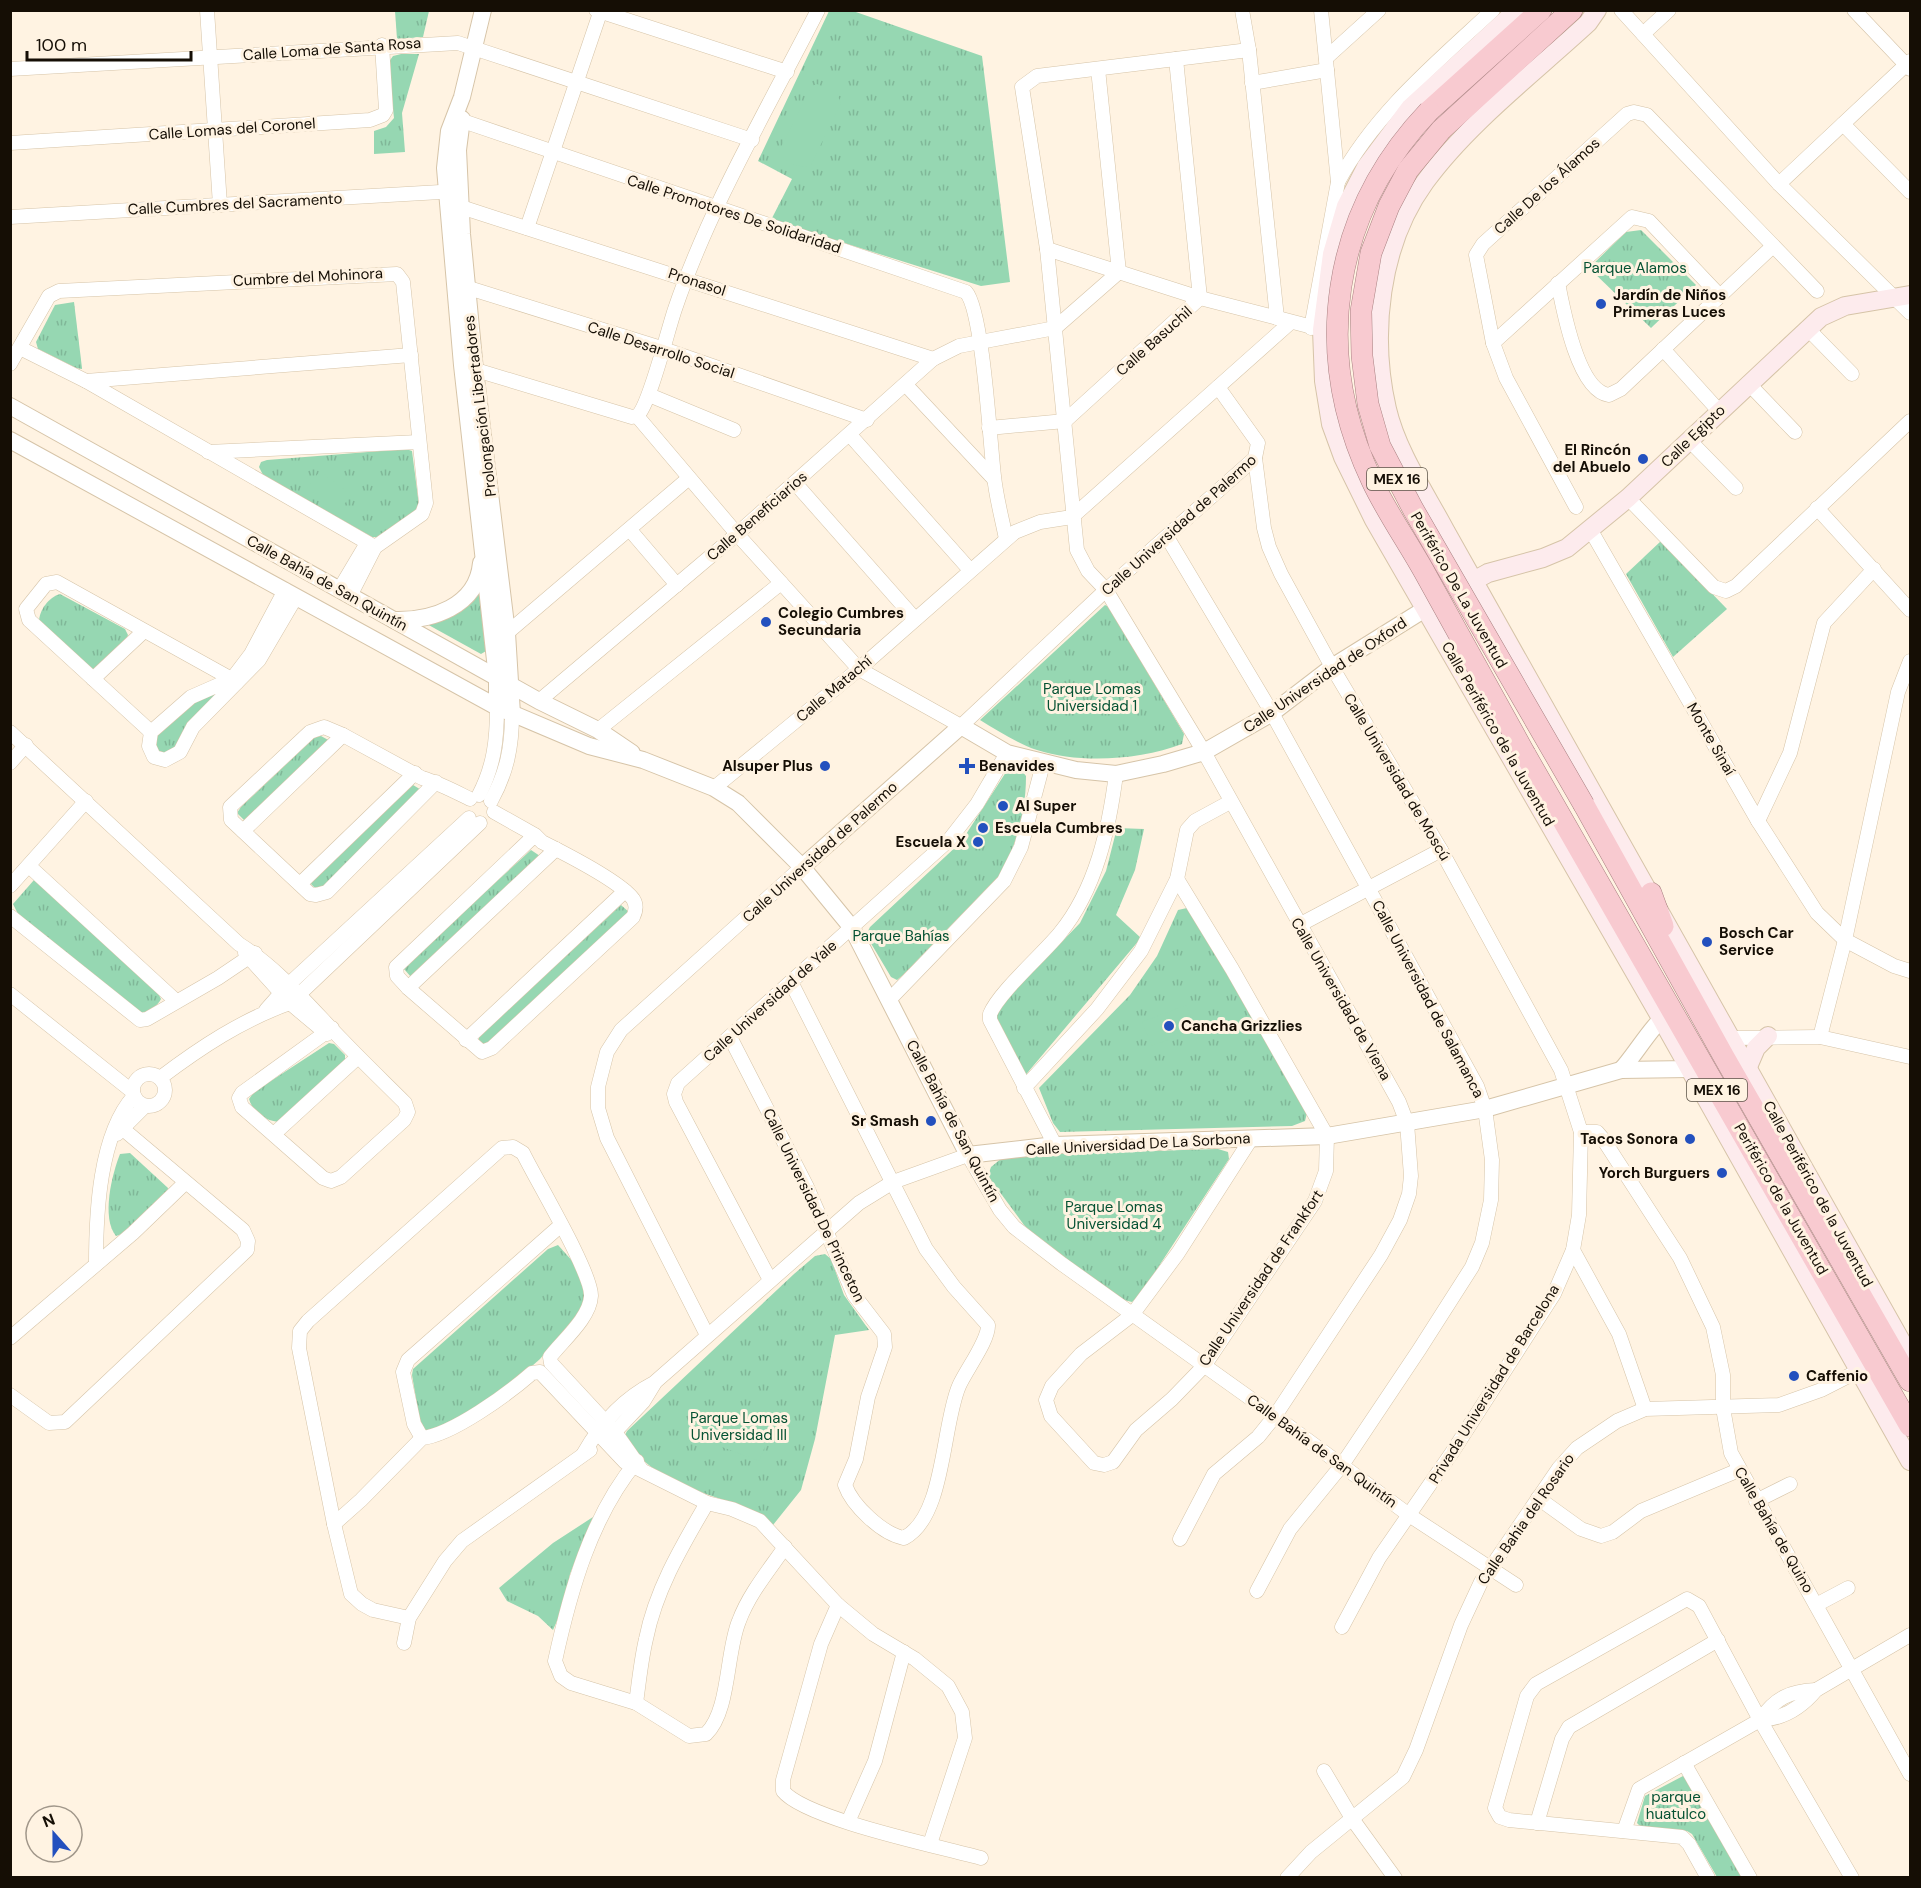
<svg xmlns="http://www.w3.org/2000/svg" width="1921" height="1888" font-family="'DM Sans',sans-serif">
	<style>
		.grass { fill: url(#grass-tufts) }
		.garden { fill: #96d7b2 }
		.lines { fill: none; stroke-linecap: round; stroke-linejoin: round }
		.minor-casing { stroke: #d6c4a8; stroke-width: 15 }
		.tertiary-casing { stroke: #d6c4a8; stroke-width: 18 }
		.secondary-casing { stroke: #d6c4a8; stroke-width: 20 }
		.trunk-casing { stroke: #a88081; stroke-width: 22 }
		.minor { stroke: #fff; stroke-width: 14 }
		.tertiary { stroke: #fff; stroke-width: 16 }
		.secondary { stroke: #fdebed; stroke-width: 18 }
		.trunk { stroke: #f8cad0; stroke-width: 21 }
		.trunk-bridge-casing { stroke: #a88081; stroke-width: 22; stroke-linecap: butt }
		.trunk-bridge { stroke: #f8cad0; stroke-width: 21 }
		.poi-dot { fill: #2350be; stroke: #fff3e2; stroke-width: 2 }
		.labels { text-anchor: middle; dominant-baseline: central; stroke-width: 6; stroke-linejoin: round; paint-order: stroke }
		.shield { fill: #fff3e2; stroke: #5b5347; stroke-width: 1.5 }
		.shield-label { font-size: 14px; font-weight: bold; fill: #150e05 }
		.street-label { font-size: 15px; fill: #150e05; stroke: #fff3e2 }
		.park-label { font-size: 15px; fill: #055233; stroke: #fff3e2 }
		.poi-label { font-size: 15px; font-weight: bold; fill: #150e05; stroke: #fff3e2; text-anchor: start }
	</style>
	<defs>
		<pattern id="grass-tufts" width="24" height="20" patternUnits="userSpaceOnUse" patternTransform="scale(1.5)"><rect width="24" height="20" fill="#96d7b2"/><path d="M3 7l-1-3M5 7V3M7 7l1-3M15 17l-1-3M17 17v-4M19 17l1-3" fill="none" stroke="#80b798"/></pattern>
	</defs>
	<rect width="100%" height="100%" fill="#fff3e2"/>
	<g class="grass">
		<polygon points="395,11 429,11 423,37 397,39"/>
		<polygon points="829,11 853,11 982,56 1010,282 981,286 771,220 792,179 758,161"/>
		<polygon points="401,54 419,54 402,113 405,152 374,154 374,131 386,127 394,118 388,63 393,56"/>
		<polygon points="1641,230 1696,285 1651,328 1589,268 1626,232"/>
		<polygon points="74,302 82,368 82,369 76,368 38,349 36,342 55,305"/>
		<polygon points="406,449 412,451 419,505 414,512 379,537 372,537 263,475 259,467 261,462 267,460"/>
		<polygon points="1661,541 1727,609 1673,657 1626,574"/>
		<polygon points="482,583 486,651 481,654 425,623"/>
		<path d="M60,594L125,629L128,635L125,642L95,669H89L39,622C39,610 49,597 60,594Z"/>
		<path d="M1105,605L1109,607L1184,734L1182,744C1140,760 1080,764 1037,750C1017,743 998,731 980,720Z"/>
		<path d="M225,688C212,700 198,712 187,725C179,735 180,745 172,754L155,752L157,735L190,704Z"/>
		<polygon points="321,736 330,741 249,819 244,820 237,813 241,807 315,737"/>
		<path d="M1008,769L1022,771L1026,776C1026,812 1017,845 999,876L903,975L897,980L891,977L866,935L870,927L961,842Z"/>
		<polygon points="413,785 423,791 321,889 316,889 311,884 312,879"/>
		<polygon points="1117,828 1144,829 1135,870 1116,915 1141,938 1023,1078 995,1021 996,1010 1080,923 1106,871"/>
		<polygon points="531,850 540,856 411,977 404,969 405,965"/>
		<path d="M34,880L158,993L161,999C157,1007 147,1014 138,1013L18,914L13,904Z"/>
		<polygon points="621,905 630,913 487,1048 479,1040 479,1036"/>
		<polygon points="1187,908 1192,912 1307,1113 1305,1121 1292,1126 1060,1132 1053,1123 1039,1088 1130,995 1157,956 1178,910"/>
		<path d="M329,1043L334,1044L345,1055V1061L281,1122C267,1122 253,1113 249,1099L254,1092Z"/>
		<polygon points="1218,1149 1228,1152 1229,1159 1140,1295 1132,1302 1124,1300 1039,1240 1024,1225 988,1176 991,1167 1002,1158 1043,1154"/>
		<path d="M130,1153L168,1188L167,1194L122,1234L116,1236C101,1218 112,1174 120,1154Z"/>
		<polygon points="558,1245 574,1263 589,1295 586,1304 540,1359 515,1381 487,1402 431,1433 421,1428 412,1375 413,1369 548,1249"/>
		<path d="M825,1254L831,1259L844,1295L869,1330L835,1335L815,1439L801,1490L773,1525C723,1488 663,1497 624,1437L627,1431L794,1274L815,1256Z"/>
		<polygon points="593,1517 570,1574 564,1605 553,1630 538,1616 507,1601 499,1588 553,1543"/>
		<polygon points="1683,1776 1688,1781 1743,1877 1717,1877 1692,1834 1687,1831 1640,1826 1637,1823 1645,1796"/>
	</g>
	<g class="garden">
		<path d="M817,84L837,94L841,103L810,167C799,168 784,162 779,151L812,86Z"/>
		<polygon points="320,471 351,495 338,513 307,488"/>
		<polygon points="1186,1005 1196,1029 1152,1046 1142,1022"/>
		<polygon points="725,1422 768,1439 759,1461 714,1444"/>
		<circle cx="1685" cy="1815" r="7"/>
	</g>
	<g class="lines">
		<g class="minor-casing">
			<g id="minor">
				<polyline points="207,10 220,205"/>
				<polyline points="596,10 787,72"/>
				<polyline points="1242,10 1249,50 1277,318"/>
				<polyline points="1621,10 1779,184 1910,313"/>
				<polyline points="1854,10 1910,69"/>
				<polyline points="1643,34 1669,10"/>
				<polyline points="1326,58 1379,10"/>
				<polyline points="10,69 458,43 752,140"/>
				<polyline points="1252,83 1327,70"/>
				<path d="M454,118L966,292C983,311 990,443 994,476C996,497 1002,518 1006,539"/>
				<polyline points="1843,124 1910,192"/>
				<polyline points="10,143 370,120 383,115 386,110 382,45"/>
				<path d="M1338,182C1375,113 1436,63 1493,10"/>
				<polyline points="1779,184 1910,61"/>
				<polyline points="461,207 933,359"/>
				<polyline points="10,217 458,191"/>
				<polyline points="527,228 601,10"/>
				<polyline points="1047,249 1200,298 1320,329"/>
				<path d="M1558,283C1563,309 1578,391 1609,395L1621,389L1773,246"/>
				<polyline points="459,285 661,348 867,420"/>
				<polyline points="1311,328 1338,182 1321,10"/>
				<polyline points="1807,328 1852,374"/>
				<polyline points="1493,343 1632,217 1649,221 1720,296"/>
				<polyline points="20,348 86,381 375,547"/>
				<polyline points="1663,349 1719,411"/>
				<polyline points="10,364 49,296 59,291 397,274 403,282 426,503 422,514 375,547 350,596"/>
				<polyline points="466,367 632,417 637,416"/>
				<polyline points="86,381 411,355"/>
				<polyline points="1748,383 1795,432"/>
				<polyline points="906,385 994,479"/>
				<polyline points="649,395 734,430"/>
				<polyline points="637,416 737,534 859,669 961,726 1106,590 1255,458 1258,443 1218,387"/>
				<path d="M637,416C649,407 668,329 675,309C709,208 769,106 818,10"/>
				<polyline points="989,428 1065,421 1200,298 1176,59"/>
				<polyline points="850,435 970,570"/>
				<polyline points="1689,440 1736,488"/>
				<polyline points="208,452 419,442"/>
				<polyline points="1255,458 1264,528 1269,547 1281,574 1332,667 1441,850 1561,1070 1581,1132 1579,1215 1573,1250 1554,1294 1453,1451 1379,1558 1342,1627"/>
				<polyline points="795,483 915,619"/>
				<polyline points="1628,498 1714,587 1726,591 1736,586 1910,421"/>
				<polyline points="1576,507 1506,378 1493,343 1476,255 1483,244 1627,114 1634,112 1647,115 1817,291"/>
				<polyline points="1817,508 1910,610"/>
				<polyline points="1072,517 1291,322"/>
				<polyline points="1590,529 1758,821 1817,913 1845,940 1894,966 1910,971"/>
				<polyline points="630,530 677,585"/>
				<polyline points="1167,537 1272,713 1477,1086 1485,1109 1492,1160 1491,1200 1482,1243 1472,1267 1419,1350 1342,1465 1290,1529 1257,1591"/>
				<polyline points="285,590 251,654 232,679 191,697 151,732 149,746 154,757 165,760 180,752 193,727 259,660 296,597"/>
				<polyline points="339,590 367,543"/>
				<polyline points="507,633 689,478"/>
				<polyline points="93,679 143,632"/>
				<polyline points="539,701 737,534 933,359 959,346 1055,328 1119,272 1098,69"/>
				<polyline points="598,730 781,583"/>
				<path d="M10,732L239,944C279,969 310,1007 343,1041C363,1062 384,1082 405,1103L408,1112L404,1120L341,1177L331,1181L323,1178L242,1107L239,1098L242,1093L332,1028"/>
				<polyline points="151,732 29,620 26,609 46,584 57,582 237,682"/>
				<polyline points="10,763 26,745"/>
				<path d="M436,782L327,892L316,895L310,894L231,820L230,807L310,732L324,727L343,735L422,778C439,783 454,791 470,799"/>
				<polyline points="714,788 859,669 1015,532 1040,522 1072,517"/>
				<path d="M479,795C494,766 497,740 497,707"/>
				<path d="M491,801C507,772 512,747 512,714"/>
				<path d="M494,812L535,835L542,842C564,853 620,881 633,899C637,905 636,911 633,917L492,1048L482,1052L408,988L397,976L396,967L535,835"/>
				<polyline points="1758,821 1790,753 1824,623 1874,569"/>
				<polyline points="243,831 343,735"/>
				<polyline points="29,866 176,1001"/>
				<polyline points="1177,879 1232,969 1327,1136 1326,1171 1315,1201 1204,1366 1172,1399 1136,1430 1113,1462 1104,1465 1094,1463 1051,1416 1046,1400 1052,1386 1081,1354 1132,1315 1178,1253 1251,1139"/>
				<polyline points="300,884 415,773"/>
				<polyline points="10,886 86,801"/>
				<polyline points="10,916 140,1020 147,1019 218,978 255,953"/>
				<polyline points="1299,925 1441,850"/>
				<polyline points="245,953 290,1003 327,1034"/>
				<polyline points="408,988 556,849"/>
				<polyline points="10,994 133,1092"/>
				<polyline points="890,999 1004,881 1021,847 1043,764"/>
				<polyline points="266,1010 288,985 469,818"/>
				<path d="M730,1037L807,1187L854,1295L884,1334L885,1347L868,1397L856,1459L845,1485C852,1505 882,1534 904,1538C945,1517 942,1425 959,1386C966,1370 989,1340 988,1325L954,1287L926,1249L791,982"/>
				<polyline points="1820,1037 1845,940 1898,692 1910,661"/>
				<polyline points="1730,1038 1820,1037 1910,1057"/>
				<polyline points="466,1040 625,891"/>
				<circle cx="149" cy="1090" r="16"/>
				<path d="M160,1078C201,1047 242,1020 290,1003L480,823"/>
				<polyline points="1024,1088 1097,1009 1141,951 1177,879 1187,830 1195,821 1230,802"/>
				<polyline points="1581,1132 1597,1132 1603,1139 1680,1258 1713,1327 1723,1375 1723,1408 1731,1453 1910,1774"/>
				<polyline points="275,1133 358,1057"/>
				<polyline points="117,1134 145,1106"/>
				<path d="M1055,1145L990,1020V1014C999,992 1043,954 1060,933C1096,889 1109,829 1116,774"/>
				<polyline points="1573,1250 1619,1334 1645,1409"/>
				<path d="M96,1264C96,1214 99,1135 134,1096"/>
				<polyline points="770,1280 676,1102 674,1094 678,1083 949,840 977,804 1007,753"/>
				<polyline points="707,1335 607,1138 598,1108 598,1087 607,1052 621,1030 802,867"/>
				<polyline points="10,1338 133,1233 185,1183"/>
				<polyline points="10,1395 49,1423 65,1422 247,1250 248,1241 243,1230 117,1124"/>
				<polyline points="422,1438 414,1424 403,1372 408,1360 560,1226"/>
				<polyline points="609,1438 643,1402 654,1384"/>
				<path d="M584,1453C601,1423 623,1399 654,1383L859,1203L893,1182L968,1155L1000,1210L1014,1227L1062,1264L1275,1416L1409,1515L1516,1585"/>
				<path d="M637,1461C591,1516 570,1592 555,1661L561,1676L571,1683L636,1703L689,1736L706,1734C730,1711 726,1652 739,1621C749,1594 769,1570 785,1547"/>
				<polyline points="1538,1498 1581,1529 1601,1536 1613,1532 1641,1511 1739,1470"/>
				<polyline points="1756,1501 1790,1484"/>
				<path d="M334,1524L361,1500L422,1438C452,1435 508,1394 532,1373L540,1372L625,1462L707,1503L732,1509L760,1521L838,1605L873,1634L915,1659L948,1686L962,1712L965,1738L930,1844"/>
				<polyline points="1180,1539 1214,1474 1258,1437 1275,1416 1381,1255 1400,1220 1409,1194 1411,1176 1407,1123 1399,1102 1204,752 1106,590 1088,571 1077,550 1047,249 1022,87 1037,76 1249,50"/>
				<path d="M838,1605L821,1644L783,1780V1791C805,1819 942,1847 981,1858"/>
				<polyline points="1816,1605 1848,1588"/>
				<path d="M409,1618L373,1610L362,1604L351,1594L334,1524L299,1348L300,1331L308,1321L502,1148L513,1147L523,1153C536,1180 592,1273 591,1296C590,1318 562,1341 550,1357L551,1363L615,1432L641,1469"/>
				<polyline points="404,1643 409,1618 445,1561 462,1541 590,1450"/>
				<path d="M636,1703C639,1682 641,1660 646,1639C656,1589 682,1546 707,1503"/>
				<path d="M1760,1720C1783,1719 1801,1708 1816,1690L1910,1635"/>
				<polyline points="1684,1763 1750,1878"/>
				<polyline points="1324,1771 1353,1820 1395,1878"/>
				<polyline points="848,1822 875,1761 904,1652"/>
				<polyline points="1537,1823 1562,1739 1569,1727 1718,1640"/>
				<path d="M1624,1831L1639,1789L1760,1720C1775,1698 1790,1691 1816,1690"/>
				<polyline points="1287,1878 1311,1852 1403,1777 1416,1750 1461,1625 1481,1582 1559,1468 1577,1448 1617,1421 1645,1409 1779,1405 1821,1390 1868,1366"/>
				<polyline points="1708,1878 1689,1844 1682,1837 1509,1820 1500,1817 1495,1808 1527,1696 1536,1684 1687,1599 1699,1606 1760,1720 1852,1878"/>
			</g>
		</g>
		<g class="tertiary-casing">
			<g id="tertiary">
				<polyline points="483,10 462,97 449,131 445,168 462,365 497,678 497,707"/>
				<polyline points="462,119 458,150 462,234 475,370 507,633 512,714"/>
				<polyline points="10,406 539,701 598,730 632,753"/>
				<polyline points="10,440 497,707 589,746 643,760 714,788 738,803 802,867 852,928 968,1155 1055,1145 1327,1136 1485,1109 1621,1070 1689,1069 1701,1064"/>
				<path d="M394,620C431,621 477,607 481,563"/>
				<polyline points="802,867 961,726 1007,753 1076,770 1116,774 1163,764 1204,752 1272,713 1332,667 1425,609"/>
				<path d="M1621,1070C1636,1054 1654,1021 1671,1012"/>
			</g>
		</g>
		<g class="secondary-casing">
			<g id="secondary">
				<polyline points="1517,10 1410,108 1366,167 1346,206 1332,254 1322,330 1324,381 1331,424 1343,457 1374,520 1661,1018 1910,1461"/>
				<path d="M1597,10L1588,23C1535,72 1467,124 1425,182C1379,245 1370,335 1387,409C1397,452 1426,494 1446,532L1910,1357"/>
				<polyline points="1466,585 1488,573 1543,558 1567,548 1628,498 1821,317 1845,306 1910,295"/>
				<polyline points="1747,1069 1756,1048 1768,1036"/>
			</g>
		</g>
		<g class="trunk-casing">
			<g id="trunk">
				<polyline points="1429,111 1541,10"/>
				<polyline points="1441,130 1572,10"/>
				<polyline points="1525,754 1910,1426"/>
				<polyline points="1584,805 1724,1057 1910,1381"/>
				<polyline points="1651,893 1663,926"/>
			</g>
		</g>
		<use href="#minor" class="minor"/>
		<use href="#tertiary" class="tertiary"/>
		<use href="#secondary" class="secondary"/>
		<use href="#trunk" class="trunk"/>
		<g class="trunk-bridge-casing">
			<g id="trunk-bridge">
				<path d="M1429,111C1331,214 1311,353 1372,481C1387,513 1409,544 1426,575C1459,635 1492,694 1525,754"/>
				<polyline points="1441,130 1408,170 1389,206 1371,253 1361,311 1362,356 1368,404 1380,446 1413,509 1584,805"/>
			</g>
		</g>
		<use href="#trunk-bridge" class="trunk-bridge"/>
	</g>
	<g class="poi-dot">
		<circle cx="1601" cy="304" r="6"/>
		<circle cx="1643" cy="459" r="6"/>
		<circle cx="766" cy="622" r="6"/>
		<circle cx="825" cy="766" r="6"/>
		<path d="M964 757h6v6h6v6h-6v6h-6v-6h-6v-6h6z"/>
		<circle cx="1003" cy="806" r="6"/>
		<circle cx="983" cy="828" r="6"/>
		<circle cx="978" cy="842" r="6"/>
		<circle cx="1707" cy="942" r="6"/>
		<circle cx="1169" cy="1026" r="6"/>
		<circle cx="931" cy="1121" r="6"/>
		<circle cx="1690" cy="1139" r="6"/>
		<circle cx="1722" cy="1173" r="6"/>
		<circle cx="1794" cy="1376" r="6"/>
	</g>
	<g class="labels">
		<g class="shield">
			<rect x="1367" y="468" width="60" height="22" rx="4.5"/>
			<rect x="1687" y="1079" width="60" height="22" rx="4.5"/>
		</g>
		<g class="shield-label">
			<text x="1397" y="479">MEX 16</text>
			<text x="1717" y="1090">MEX 16</text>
		</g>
		<g class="street-label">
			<text transform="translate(332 49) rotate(-4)">Calle Loma de Santa Rosa</text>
			<text transform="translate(232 129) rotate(-4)">Calle Lomas del Coronel</text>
			<text transform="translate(1547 186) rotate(-42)">Calle De los Álamos</text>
			<text transform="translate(235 204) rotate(-3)">Calle Cumbres del Sacramento</text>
			<text transform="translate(734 214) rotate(18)">Calle Promotores De Solidaridad</text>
			<text transform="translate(308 277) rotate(-3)">Cumbre del Mohinora</text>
			<text transform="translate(697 282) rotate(18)">Pronasol</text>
			<text transform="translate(1154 341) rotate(-42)">Calle Basuchil</text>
			<text transform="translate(661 350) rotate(18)">Calle Desarrollo Social</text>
			<text transform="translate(480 406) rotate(-97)">Prolongación Libertadores</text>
			<text transform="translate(1693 436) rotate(-44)">Calle Egipto</text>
			<text transform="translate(757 516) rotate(-41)">Calle Beneficiarios</text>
			<text transform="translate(1179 525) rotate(-42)">Calle Universidad de Palermo</text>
			<text transform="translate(327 583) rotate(29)">Calle Bahía de San Quintín</text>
			<text transform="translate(1459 590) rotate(60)">Periférico De La Juventud</text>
			<text transform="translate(1325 675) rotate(-34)">Calle Universidad de Oxford</text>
			<text transform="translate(834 689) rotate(-40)">Calle Matachí</text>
			<text transform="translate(1498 734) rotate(60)">Calle Periférico de la Juventud</text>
			<text transform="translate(1711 739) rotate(60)">Monte Sinaí</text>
			<text transform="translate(1397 777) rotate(59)">Calle Universidad de Moscú</text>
			<text transform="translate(820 852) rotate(-42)">Calle Universidad de Palermo</text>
			<text transform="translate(1341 999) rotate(60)">Calle Universidad de Viena</text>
			<text transform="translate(1428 999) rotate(62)">Calle Universidad de Salamanca</text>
			<text transform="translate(770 1001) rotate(-42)">Calle Universidad de Yale</text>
			<text transform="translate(953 1121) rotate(62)">Calle Bahía de San Quintín</text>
			<text transform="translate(1138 1144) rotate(-3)">Calle Universidad De La Sorbona</text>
			<text transform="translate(1818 1194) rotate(61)">Calle Periférico de la Juventud</text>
			<text transform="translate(1781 1199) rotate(60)">Periférico de la Juventud</text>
			<text transform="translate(814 1205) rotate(64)">Calle Universidad De Princeton</text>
			<text transform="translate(1261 1278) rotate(-56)">Calle Universidad de Frankfort</text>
			<text transform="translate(1494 1384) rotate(-58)">Privada Universidad de Barcelona</text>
			<text transform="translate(1322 1451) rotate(36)">Calle Bahía de San Quintín</text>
			<text transform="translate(1526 1519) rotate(-55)">Calle Bahia del Rosario</text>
			<text transform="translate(1774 1530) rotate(60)">Calle Bahía de Quino</text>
		</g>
		<g class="park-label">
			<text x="1635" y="268">Parque Alamos</text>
			<text x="1092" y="689">Parque Lomas<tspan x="1092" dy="17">Universidad 1</tspan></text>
			<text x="901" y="936">Parque Bahías</text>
			<text x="1114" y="1207">Parque Lomas<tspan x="1114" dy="17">Universidad 4</tspan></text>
			<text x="739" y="1418">Parque Lomas<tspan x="739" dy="17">Universidad III</tspan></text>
			<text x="1676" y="1797">parque<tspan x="1676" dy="17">huatulco</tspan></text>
		</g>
		<g class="poi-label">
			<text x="1613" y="295">Jardín de Niños<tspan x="1613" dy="17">Primeras Luces</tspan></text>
			<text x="1631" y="450" text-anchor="end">El Rincón<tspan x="1631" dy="17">del Abuelo</tspan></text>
			<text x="778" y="613">Colegio Cumbres<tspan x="778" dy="17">Secundaria</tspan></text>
			<text x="813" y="766" text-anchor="end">Alsuper Plus</text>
			<text x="979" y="766">Benavides</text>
			<text x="1015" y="806">Al Super</text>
			<text x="995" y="828">Escuela Cumbres</text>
			<text x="966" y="842" text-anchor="end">Escuela X</text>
			<text x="1719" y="933">Bosch Car<tspan x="1719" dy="17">Service</tspan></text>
			<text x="1181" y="1026">Cancha Grizzlies</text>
			<text x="919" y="1121" text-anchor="end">Sr Smash</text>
			<text x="1678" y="1139" text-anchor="end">Tacos Sonora</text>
			<text x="1710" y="1173" text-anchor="end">Yorch Burguers</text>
			<text x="1806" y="1376">Caffenio</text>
		</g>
	</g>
	<rect width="1921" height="1888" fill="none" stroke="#150e05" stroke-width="24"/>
	<g transform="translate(54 1834) rotate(339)"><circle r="28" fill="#fff3e2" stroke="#a1978a" stroke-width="1.5"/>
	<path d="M0-4.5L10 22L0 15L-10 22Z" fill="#2350be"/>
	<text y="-9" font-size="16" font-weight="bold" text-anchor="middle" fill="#150e05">N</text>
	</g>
	<path d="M27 51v9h164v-9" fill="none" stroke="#150e05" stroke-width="3"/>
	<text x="36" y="51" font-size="18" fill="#150e05" stroke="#fff3e2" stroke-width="4.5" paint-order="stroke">100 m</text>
</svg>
